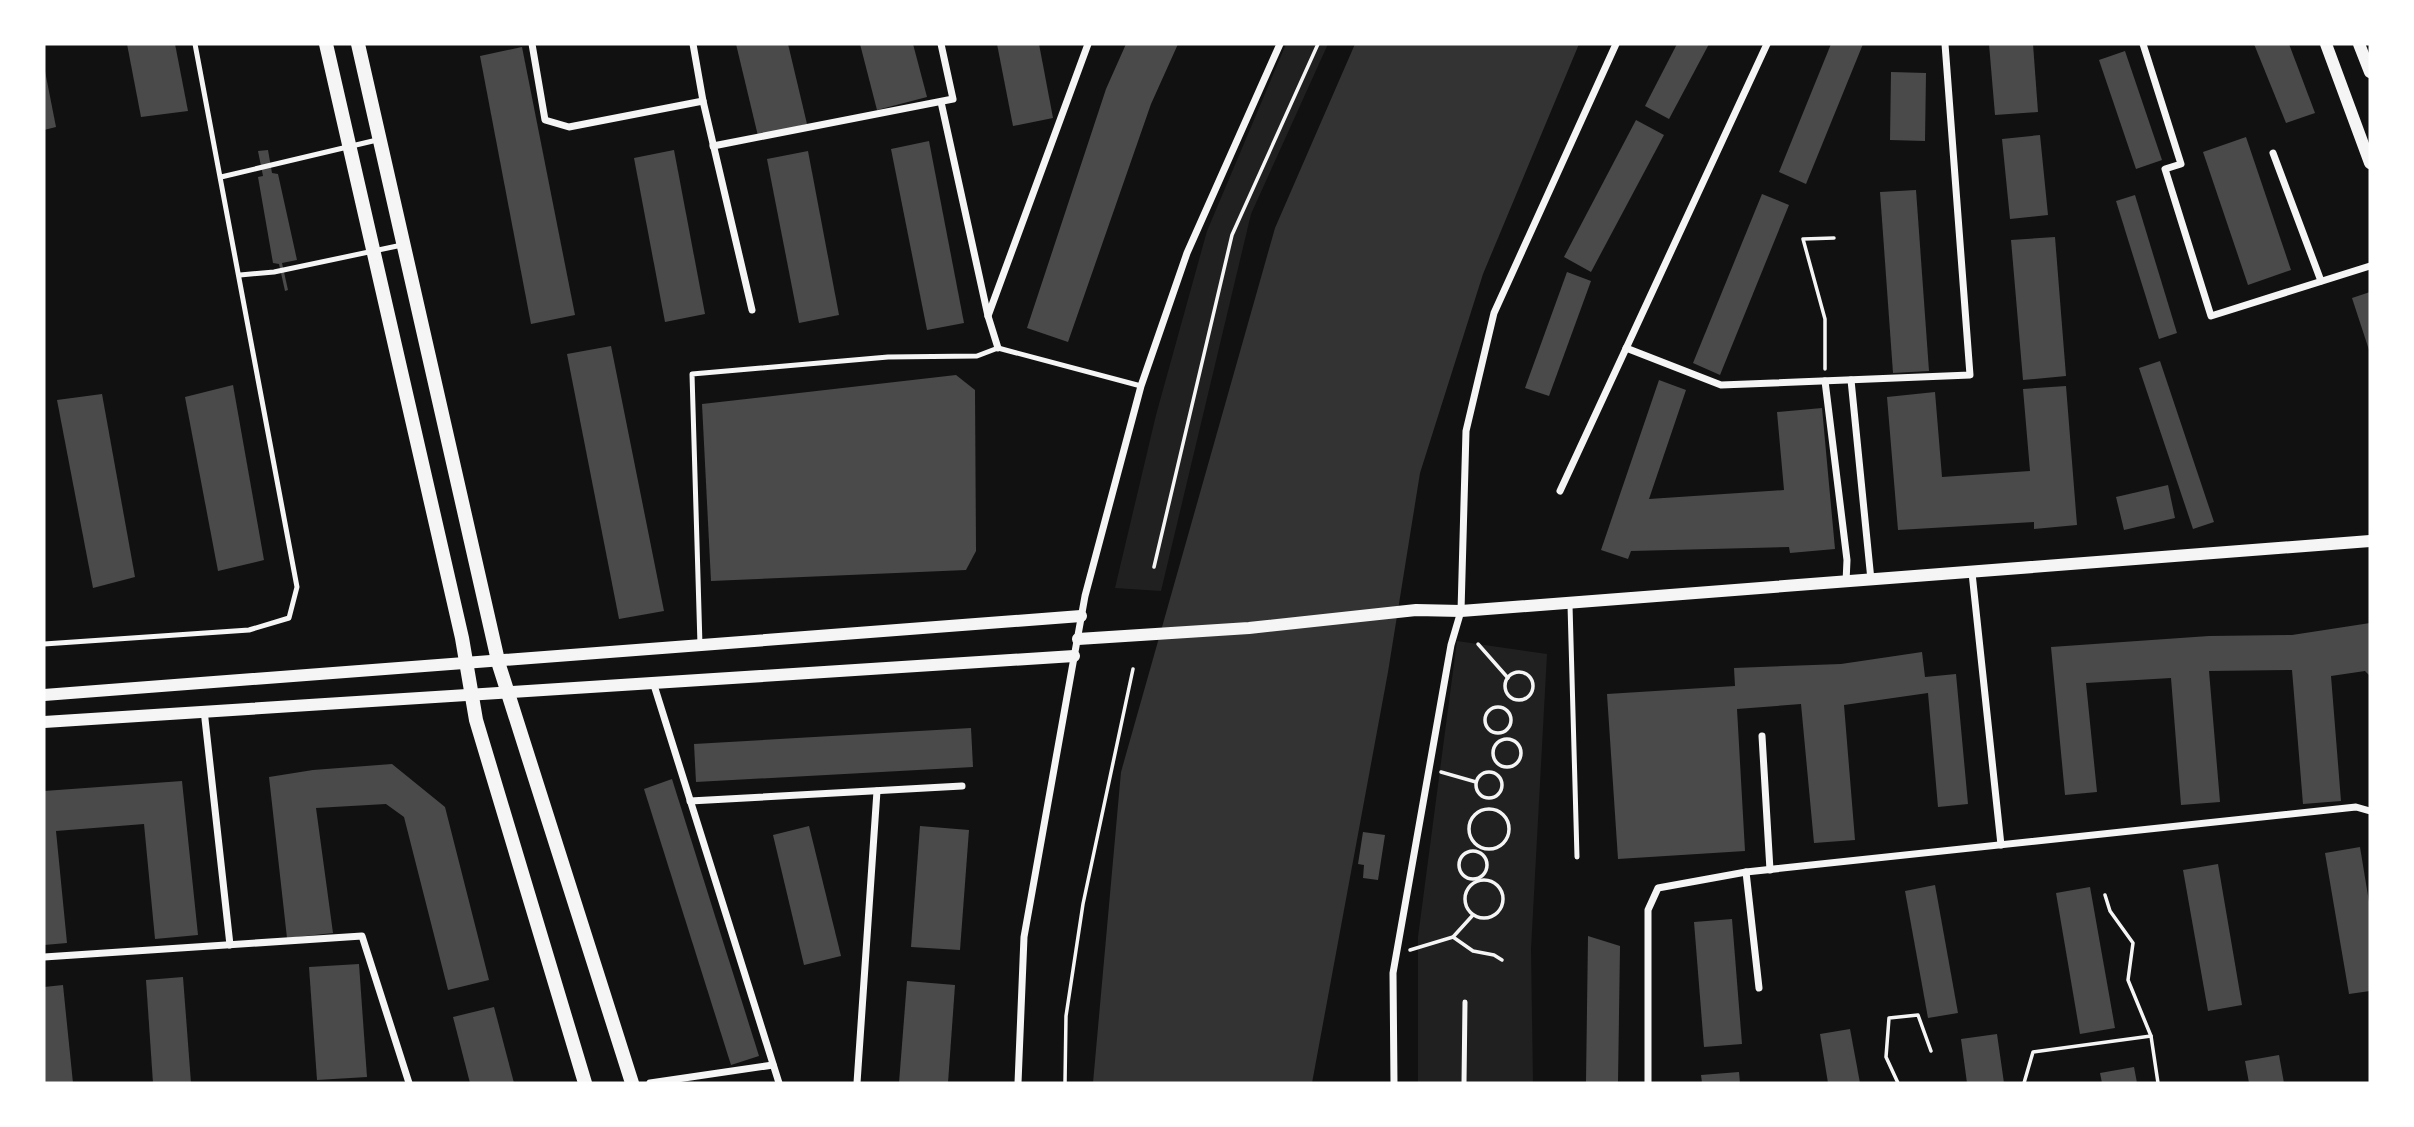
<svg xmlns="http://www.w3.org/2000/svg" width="2414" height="1127" font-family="'Source Sans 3',sans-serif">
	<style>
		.green { fill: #202020 }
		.water { fill: #333 }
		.building { fill: #4a4a4a }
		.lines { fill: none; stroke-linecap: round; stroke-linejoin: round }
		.path { stroke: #f5f5f5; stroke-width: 3.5 }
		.service { stroke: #f5f5f5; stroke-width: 5 }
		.minor { stroke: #f5f5f5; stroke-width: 7 }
		.tertiary { stroke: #f5f5f5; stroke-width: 12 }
		.secondary { stroke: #f5f5f5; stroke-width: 14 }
	</style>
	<rect width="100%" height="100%" fill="#111"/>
	<g class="green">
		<polygon points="1286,44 1328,44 1251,214 1161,591 1115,588 1156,415 1207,231"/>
		<polygon points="1457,641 1547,654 1531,949 1533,1083 1418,1083 1418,937"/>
	</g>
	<polygon class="water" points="1355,44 1579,44 1483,274 1420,473 1388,672 1312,1083 1093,1083 1121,772 1275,228"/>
	<g class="building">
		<polygon points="127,44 175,44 188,111 141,117"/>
		<polygon points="736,44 788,44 807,124 758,136"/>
		<polygon points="860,44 913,44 927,97 877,110"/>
		<polygon points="997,44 1039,44 1053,118 1013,126"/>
		<polygon points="1126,44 1178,44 1151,104 1068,342 1027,328 1106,89"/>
		<polygon points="1677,44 1709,44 1669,119 1645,106"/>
		<polygon points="1831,44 1863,44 1806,184 1779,172"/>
		<polygon points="1989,44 2033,44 2038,112 1995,115"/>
		<polygon points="2254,44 2289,44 2315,113 2286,123"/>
		<polygon points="522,47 575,315 531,324 480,56"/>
		<polygon points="2125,51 2162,160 2136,169 2099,60"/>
		<polygon points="44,66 56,127 44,130"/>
		<polygon points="1891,72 1926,73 1925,141 1890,140"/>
		<polygon points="1636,120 1664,135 1591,272 1564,257"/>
		<polygon points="2040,135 2048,215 2010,219 2002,139"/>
		<polygon points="2246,137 2291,270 2248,285 2203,152"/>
		<polygon points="929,141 964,323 927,330 891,149"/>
		<polygon points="268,150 272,173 278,174 297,260 282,263 288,290 285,291 279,264 273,263 258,177 263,176 258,151"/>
		<polygon points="674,150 705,314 665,322 634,158"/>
		<polygon points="808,151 839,315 799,323 767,159"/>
		<polygon points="1916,190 1929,371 1893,373 1880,192"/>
		<polygon points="1762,194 1789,205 1720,375 1693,363"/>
		<polygon points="2135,195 2177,333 2159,339 2116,201"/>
		<polygon points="2055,237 2066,376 2023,380 2011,240"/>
		<polygon points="1567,272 1591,281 1549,396 1525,388"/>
		<polygon points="2370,292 2370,353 2352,298"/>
		<polygon points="611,346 664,611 619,619 567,354"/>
		<polygon points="2160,361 2214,522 2193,529 2139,368"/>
		<polygon points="956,375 975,390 976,551 966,570 711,581 702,404"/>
		<polygon points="1659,380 1686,390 1649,499 1784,490 1777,412 1822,408 1835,549 1790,553 1789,547 1631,551 1628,559 1601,550"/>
		<polygon points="233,385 264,560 218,571 185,397"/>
		<polygon points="2066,386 2077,525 2034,529 2034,522 1898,530 1887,397 1935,392 1942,477 2030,471 2023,389"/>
		<polygon points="102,394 135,577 93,588 57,400"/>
		<polygon points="2168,485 2175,518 2124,530 2116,497"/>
		<polygon points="2370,623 2370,676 2365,671 2331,676 2341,801 2303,804 2292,670 2209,671 2220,802 2181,805 2171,678 2086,683 2097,792 2065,795 2051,647 2209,636 2292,635"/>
		<polygon points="1922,652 1925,677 1956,674 1968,804 1938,807 1928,693 1844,705 1855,840 1814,843 1801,704 1737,709 1745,851 1618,859 1607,694 1735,686 1734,668 1841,664"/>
		<polygon points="971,728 973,767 696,782 694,744"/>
		<polygon points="392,764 445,807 489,980 448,990 404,817 386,804 316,808 333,933 287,938 269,777 313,770"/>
		<polygon points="672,779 759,1056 731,1065 644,789"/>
		<polygon points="182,781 198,935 155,939 144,824 56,831 67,943 44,945 44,791"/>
		<polygon points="809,826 841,956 804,965 773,835"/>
		<polygon points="920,826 969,830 960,950 911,947"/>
		<polygon points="1363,832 1385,835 1378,880 1363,878 1364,865 1358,864"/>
		<polygon points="2360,847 2370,908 2370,991 2349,994 2325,853"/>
		<polygon points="2218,864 2242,1005 2208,1011 2183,870"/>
		<polygon points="1935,885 1958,1013 1928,1018 1905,891"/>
		<polygon points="2090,887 2115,1028 2080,1034 2056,893"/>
		<polygon points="1732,919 1742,1044 1704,1047 1694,922"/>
		<polygon points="1588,936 1620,946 1618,1083 1586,1083"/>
		<polygon points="359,964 367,1077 317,1080 309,967"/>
		<polygon points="183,977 191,1083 153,1083 146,980"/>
		<polygon points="907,981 955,985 948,1083 899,1083"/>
		<polygon points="63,985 73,1083 44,1083 44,987"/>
		<polygon points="494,1007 514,1083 470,1083 453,1017"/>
		<polygon points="1850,1029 1860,1083 1828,1083 1820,1034"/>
		<polygon points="1997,1034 2004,1083 1967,1083 1961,1039"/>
		<polygon points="2279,1055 2284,1083 2249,1083 2245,1061"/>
		<polygon points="2134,1067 2137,1083 2102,1083 2100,1073"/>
		<polygon points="1739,1072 1740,1083 1702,1083 1701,1075"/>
	</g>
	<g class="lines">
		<g class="path">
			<polyline points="1825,369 1825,319 1803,239 1834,238"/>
			<polyline points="1154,567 1232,235 1318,44"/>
			<polyline points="1478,644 1508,678"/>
			<circle cx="1519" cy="686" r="14"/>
			<circle cx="1498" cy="720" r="13"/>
			<circle cx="1507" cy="753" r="14"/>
			<circle cx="1489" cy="785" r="13"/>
			<polyline points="1441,772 1476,782"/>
			<circle cx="1489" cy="829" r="20"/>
			<circle cx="1473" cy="865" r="14"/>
			<circle cx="1484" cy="899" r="19"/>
			<polyline points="2105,895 2110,911 2133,943 2128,980 2151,1036 2158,1083"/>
			<polyline points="1453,937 1473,951 1494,955 1502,960"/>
			<polyline points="1410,950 1453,937 1473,915"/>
			<polyline points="1065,1083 1066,1016 1083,904 1133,669"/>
			<polyline points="1898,1083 1886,1057 1889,1018 1918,1015 1931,1051"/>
			<polyline points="2024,1083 2033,1052 2151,1036"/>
		</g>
		<g class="service">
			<polyline points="221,177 377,140"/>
			<polyline points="240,275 274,272 402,245"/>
			<polyline points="1570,605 1577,857"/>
			<polyline points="44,644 249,630 289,618 297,587 195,44"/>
			<polyline points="700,645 692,374 888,357 977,356 998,348 1141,386"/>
			<polyline points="1464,1083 1465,1002"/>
		</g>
		<g class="minor">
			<polyline points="532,44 545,120 569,127 703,101"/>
			<polyline points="693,44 703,101 752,310"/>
			<polyline points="2143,44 2181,164 2165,169 2211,316 2370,266"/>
			<polyline points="941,102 988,316 998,348"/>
			<polyline points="713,146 953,99 941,44"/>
			<polyline points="2273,153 2321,281"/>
			<polyline points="988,316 1088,44"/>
			<polyline points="1626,348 1721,385 1970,375 1945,44"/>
			<polyline points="1851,380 1871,580"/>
			<polyline points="1825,381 1847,560 1846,582"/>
			<polyline points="1560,491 1767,44"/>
			<polyline points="1972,573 2001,845"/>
			<polyline points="653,682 779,1083"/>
			<polyline points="204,710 230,945"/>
			<polyline points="1762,736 1770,870"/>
			<polyline points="690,801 962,786"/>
			<polyline points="1746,872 1759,988"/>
			<polyline points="44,957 362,936 409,1083"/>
			<polyline points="650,1083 773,1065"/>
			<polyline points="857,1083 877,791"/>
			<polyline points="1018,1083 1024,937 1085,596 1141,386 1187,253 1280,44"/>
			<polyline points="1394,1083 1393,973 1451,645 1461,611 1466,431 1494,313 1616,44"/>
			<polyline points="1648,1083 1648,910 1658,888 1746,872 2356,807 2370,811"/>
		</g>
		<g class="tertiary">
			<polyline points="2326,44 2370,163"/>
			<polyline points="2359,44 2370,72"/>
			<polyline points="1078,639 1249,628 1416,610 1461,611 2370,541"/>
			<polyline points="44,695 1081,616"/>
			<polyline points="44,722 1074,656"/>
		</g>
		<g class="secondary">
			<polyline points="326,44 462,638 476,720 585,1083"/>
			<polyline points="358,44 499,665 632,1083"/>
		</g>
	</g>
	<rect width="2414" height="1127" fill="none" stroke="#ffffff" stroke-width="91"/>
</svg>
